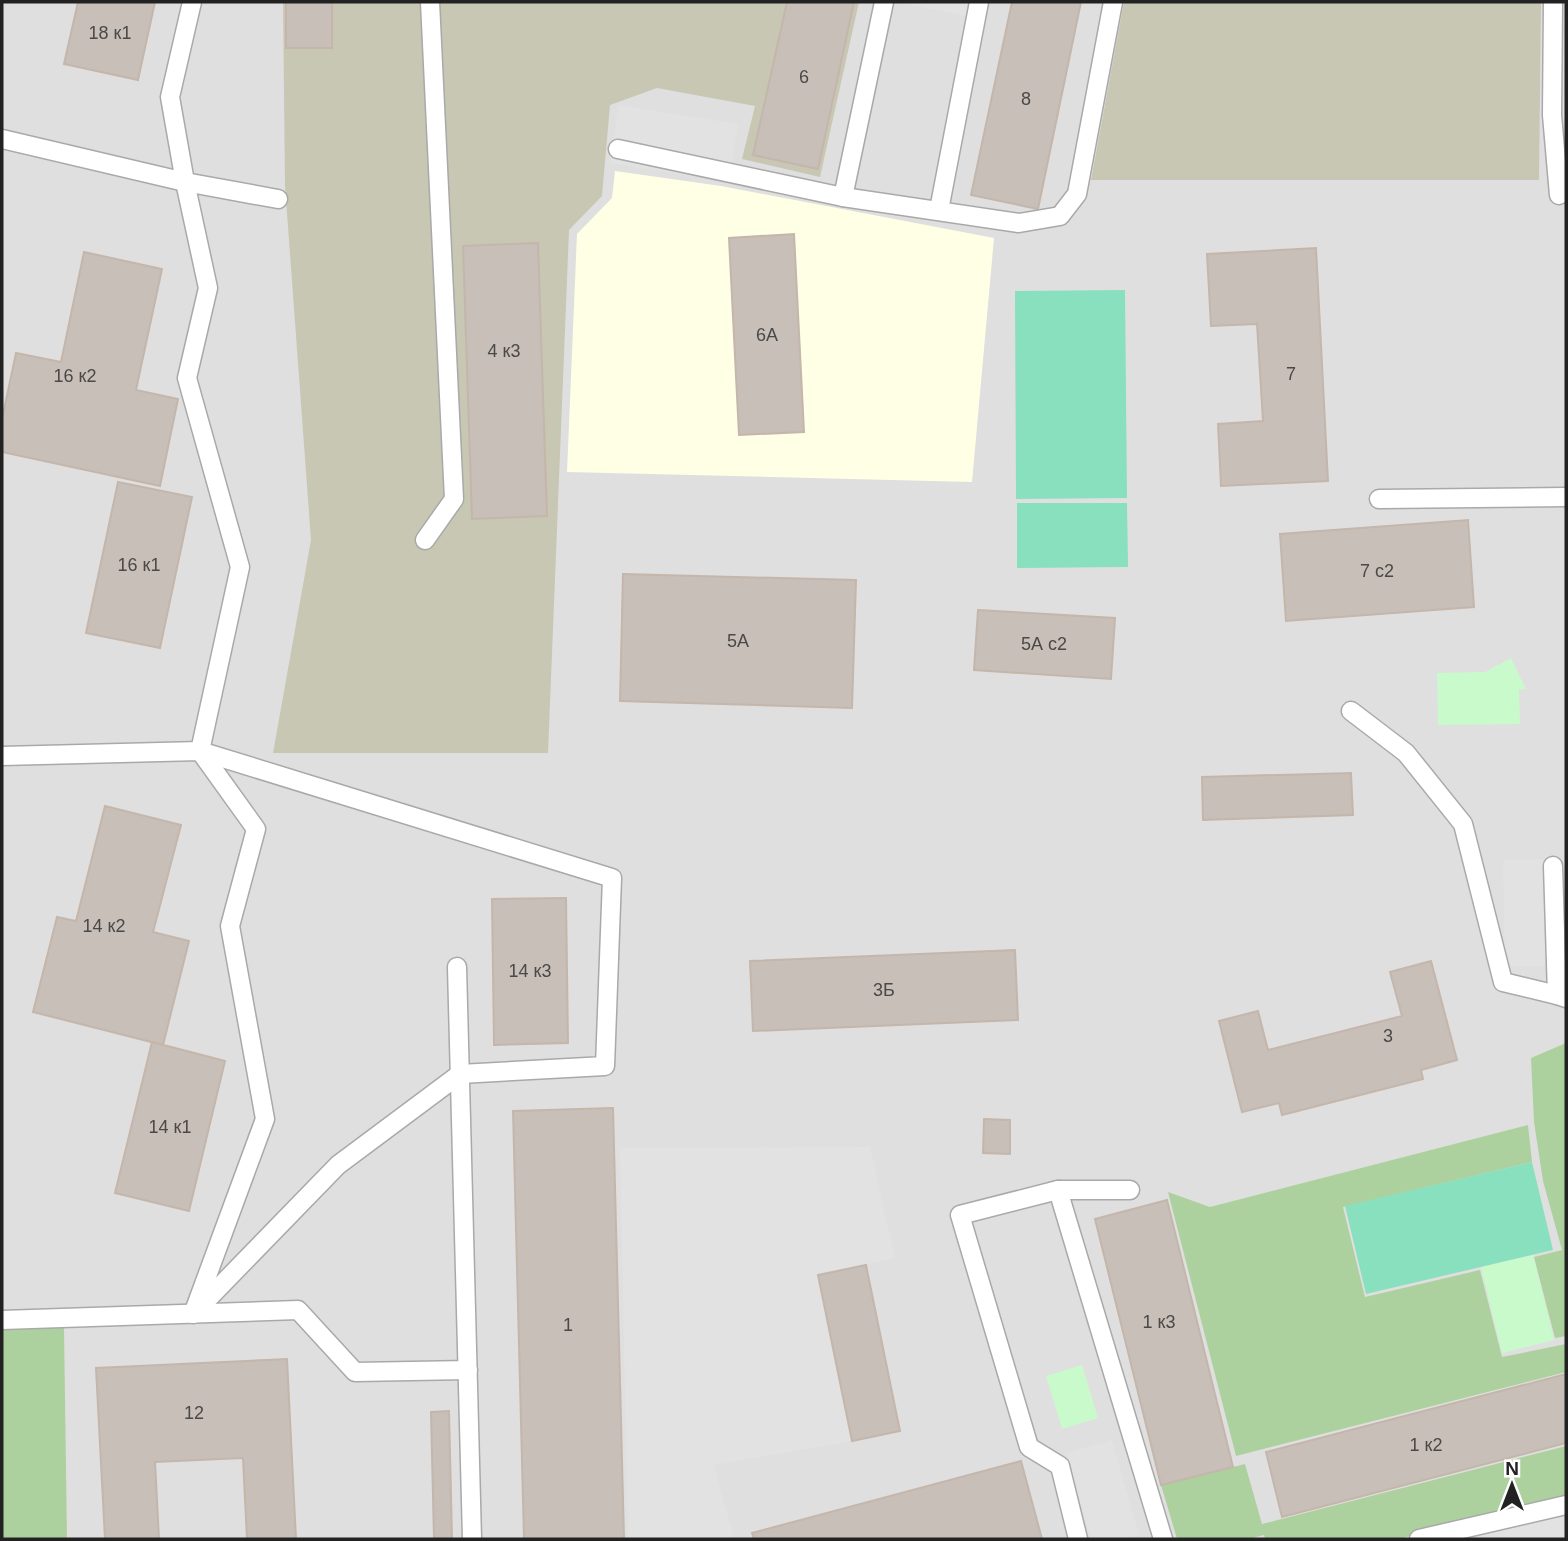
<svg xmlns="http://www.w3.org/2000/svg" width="1568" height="1541" font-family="Arial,sans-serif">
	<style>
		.residential { fill: #e0dfdf }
		.education { fill: #ffffe5 }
		.construction { fill: #c7c7b4 }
		.forest { fill: #add19e }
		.park { fill: #c8facc }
		.pitch { fill: #88e0be }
		.parking { fill: #e2e2e2 }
		.building { fill: #c7bfb8; stroke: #c4b6ab; stroke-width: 2 }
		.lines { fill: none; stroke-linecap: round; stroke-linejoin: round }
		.service-casing { stroke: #a9a9a9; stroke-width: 21 }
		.service { stroke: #fff; stroke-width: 18 }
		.labels { text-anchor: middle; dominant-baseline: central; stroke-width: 5; stroke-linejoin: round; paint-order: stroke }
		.number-label { font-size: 18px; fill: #4b4948 }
	</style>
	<rect width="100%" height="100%" fill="#f2efe9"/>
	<rect class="residential" x="2" y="2" width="1564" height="1537"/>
	<polygon class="education" points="615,171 721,186 994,238 972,482 567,472 577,234 612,198"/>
	<g class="construction">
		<polygon points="283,2 859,2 820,177 742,159 755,106 657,88 610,105 602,196 569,230 548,753 273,753 311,540 285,186"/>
		<polygon points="1124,2 1541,2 1539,180 1091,180"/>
	</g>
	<g class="forest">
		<polygon points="1566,1043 1566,1336 1555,1338 1534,1257 1562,1250 1543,1181 1534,1122 1531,1058"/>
		<polygon points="1528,1125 1532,1162 1343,1207 1365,1297 1480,1270 1502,1357 1566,1344 1566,1372 1236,1456 1168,1192 1210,1207"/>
		<polygon points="2,1327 64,1327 67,1539 2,1539"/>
		<polygon points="1566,1446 1566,1500 1398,1539 1265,1539 1264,1535 1248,1539 1177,1539 1161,1485 1245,1464 1262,1524"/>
	</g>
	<g class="park">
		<polygon points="1511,658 1526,689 1519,690 1520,724 1438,725 1437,673 1485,672"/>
		<polygon points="1533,1255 1554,1340 1502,1353 1481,1267"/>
		<polygon points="1082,1365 1098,1418 1062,1429 1046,1376"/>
	</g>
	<g class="pitch">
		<polygon points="1125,290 1127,498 1016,499 1015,291"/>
		<polygon points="1017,503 1127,503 1128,567 1017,568"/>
		<polygon points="1532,1162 1553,1250 1366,1294 1345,1206"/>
	</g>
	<g class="parking">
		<polygon points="897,2 973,2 970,17"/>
		<polygon points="619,105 738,124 729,182 610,163"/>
		<polygon points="1566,859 1566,966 1505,966 1503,860"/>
		<polygon points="870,1147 895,1258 818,1275 852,1441 714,1465 734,1539 628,1539 620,1148"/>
		<polygon points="1112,1440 1139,1535 1124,1539 1091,1539 1066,1453"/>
		<polygon points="1566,1505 1566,1539 1433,1539"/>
	</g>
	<g class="building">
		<polygon points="78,2 155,2 138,80 64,64"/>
		<rect x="286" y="2" width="46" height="46"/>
		<polygon points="787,2 854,2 818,169 753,155"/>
		<polygon points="1012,2 1081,2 1038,209 971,195"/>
		<polygon points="794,234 804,432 739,435 729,238"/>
		<polygon points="538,243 547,516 472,519 463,246"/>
		<polygon points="1316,248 1328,481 1221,486 1218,424 1263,421 1257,324 1211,326 1207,254"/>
		<polygon points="84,252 162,269 136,390 178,399 160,486 2,452 2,419 16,353 61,362"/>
		<polygon points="118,482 192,497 160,648 86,633"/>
		<polygon points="1468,520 1474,607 1286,621 1280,534"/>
		<polygon points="623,574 856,580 852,708 620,701"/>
		<polygon points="978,610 1115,618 1111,679 974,670"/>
		<polygon points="1351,773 1353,815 1203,820 1202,777"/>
		<polygon points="105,806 181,825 153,932 189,941 163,1045 33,1012 57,917 76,921"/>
		<polygon points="566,898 568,1043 494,1045 492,899"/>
		<polygon points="1015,950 1018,1020 753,1031 750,961"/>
		<polygon points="1431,961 1457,1060 1421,1070 1423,1079 1282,1115 1279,1103 1242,1112 1219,1021 1258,1011 1268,1050 1402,1016 1390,972"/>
		<polygon points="152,1042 225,1061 189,1211 115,1193"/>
		<polygon points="613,1108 624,1539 524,1539 513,1111"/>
		<polygon points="984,1119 1010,1120 1010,1154 983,1153"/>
		<polygon points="1167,1200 1233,1467 1161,1485 1095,1219"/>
		<polygon points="866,1265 900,1431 852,1441 818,1275"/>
		<polygon points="287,1359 296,1539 247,1539 243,1458 155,1462 159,1539 105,1539 96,1368"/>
		<polygon points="1566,1374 1566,1443 1282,1517 1266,1452"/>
		<polygon points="449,1411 452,1538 434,1538 431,1412"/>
		<polygon points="1021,1461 1042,1539 754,1539 752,1533"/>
	</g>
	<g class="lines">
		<g class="service-casing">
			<g id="service">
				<polyline points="192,2 170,97 185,182 208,288 187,378 240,567 200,751 256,829 230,926 265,1119 193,1314"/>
				<polyline points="1553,2 1552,115 1559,195"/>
				<polyline points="2,139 185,182 278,199"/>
				<polyline points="618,149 843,197 1019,223 1060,216 1077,194 1113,2"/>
				<polyline points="843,197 884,2"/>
				<polyline points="939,210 979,2"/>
				<polyline points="1379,499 1566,497"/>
				<polyline points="425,540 454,499 430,2"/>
				<polyline points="1351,711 1406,753 1463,824 1503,982 1557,995"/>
				<polyline points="2,756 200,751 612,878 605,1066 460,1074 338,1165 198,1309"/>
				<polyline points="1553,866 1557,995 1566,998"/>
				<polyline points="457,967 472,1539"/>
				<polyline points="1058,1190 960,1215 1029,1447 1060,1466 1078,1539"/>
				<polyline points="1130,1190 1058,1190 1163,1539"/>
				<polyline points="2,1320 298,1310 355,1372 468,1370"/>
				<polyline points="1419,1539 1566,1505"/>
			</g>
		</g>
		<use href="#service" class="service"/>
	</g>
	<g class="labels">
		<g class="number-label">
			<text x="110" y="33">18 к1</text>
			<text x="804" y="77">6</text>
			<text x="1026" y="99">8</text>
			<text x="767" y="335">6А</text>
			<text x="504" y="351">4 к3</text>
			<text x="1291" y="374">7</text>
			<text x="75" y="376">16 к2</text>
			<text x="139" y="565">16 к1</text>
			<text x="1377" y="571">7 с2</text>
			<text x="738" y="641">5А</text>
			<text x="1044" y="644">5А с2</text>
			<text x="104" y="926">14 к2</text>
			<text x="530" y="971">14 к3</text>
			<text x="884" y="990">3Б</text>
			<text x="1388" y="1036">3</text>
			<text x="170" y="1127">14 к1</text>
			<text x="1159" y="1322">1 к3</text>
			<text x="568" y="1325">1</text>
			<text x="194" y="1413">12</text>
			<text x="1426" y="1445">1 к2</text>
		</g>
	</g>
	<rect width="1568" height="1541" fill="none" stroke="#222222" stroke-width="7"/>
	<g transform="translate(1512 1485)" stroke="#ffffff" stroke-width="5" paint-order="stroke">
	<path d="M0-5L12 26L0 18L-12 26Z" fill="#222222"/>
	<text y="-10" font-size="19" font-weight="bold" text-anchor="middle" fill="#222222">N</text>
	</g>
</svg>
